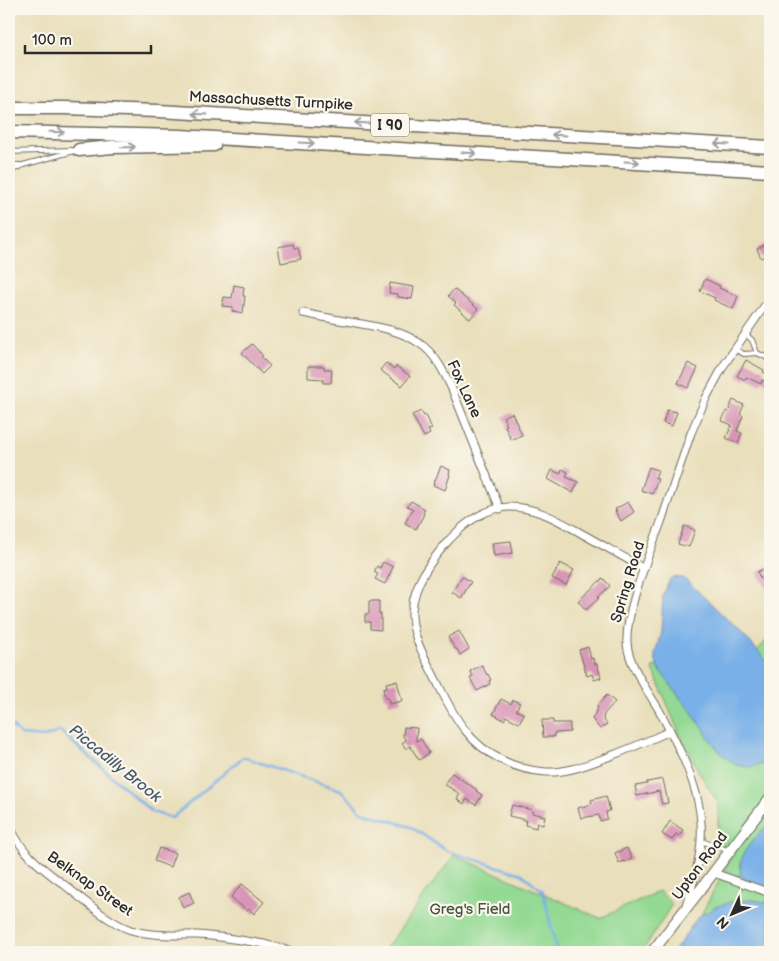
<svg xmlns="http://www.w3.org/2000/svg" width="779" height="961" font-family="'Balsamiq Sans',sans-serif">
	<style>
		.green { fill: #93d993; stroke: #5f825f }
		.water { fill: #79b0e8; stroke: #526e8a }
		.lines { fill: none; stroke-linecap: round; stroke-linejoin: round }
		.stream { stroke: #79b0e8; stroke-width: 2.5 }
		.building { fill: #d794b6 }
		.lane-casing { stroke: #6e6a5d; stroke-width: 6 }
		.street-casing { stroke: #6e6a5d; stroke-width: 9 }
		.secondary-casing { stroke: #6e6a5d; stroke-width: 12 }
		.highway-casing { stroke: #6e6a5d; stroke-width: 15 }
		.path { stroke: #6e6a5d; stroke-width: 1; stroke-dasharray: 1 4; stroke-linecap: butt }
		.lane { stroke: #fff; stroke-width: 4 }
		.street { stroke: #fff; stroke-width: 7 }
		.secondary { stroke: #fff; stroke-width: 10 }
		.highway { stroke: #fff; stroke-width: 12 }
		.oneway { stroke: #a0a0a0 }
		.labels { text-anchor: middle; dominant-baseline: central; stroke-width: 4.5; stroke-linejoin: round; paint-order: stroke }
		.shield { fill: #fbf7ec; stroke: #696865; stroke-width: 1 }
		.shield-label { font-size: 14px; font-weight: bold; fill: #2b2b2b }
		.street-label { font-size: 15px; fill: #2b2b2b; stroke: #fbf7ec }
		.park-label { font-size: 15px; fill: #455645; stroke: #fbf7ec }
		.water-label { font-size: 16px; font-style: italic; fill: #465a6d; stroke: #fbf7ec }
	</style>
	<rect width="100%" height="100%" fill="#fbf7ec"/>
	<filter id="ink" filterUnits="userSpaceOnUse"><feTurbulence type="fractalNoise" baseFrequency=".02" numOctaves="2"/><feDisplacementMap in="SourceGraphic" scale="10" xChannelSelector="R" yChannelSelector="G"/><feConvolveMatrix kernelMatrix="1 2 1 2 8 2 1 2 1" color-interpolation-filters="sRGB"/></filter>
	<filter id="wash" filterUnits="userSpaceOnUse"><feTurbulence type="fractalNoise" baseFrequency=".0096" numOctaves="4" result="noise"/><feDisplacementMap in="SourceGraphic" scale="20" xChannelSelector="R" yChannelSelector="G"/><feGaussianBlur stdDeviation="1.12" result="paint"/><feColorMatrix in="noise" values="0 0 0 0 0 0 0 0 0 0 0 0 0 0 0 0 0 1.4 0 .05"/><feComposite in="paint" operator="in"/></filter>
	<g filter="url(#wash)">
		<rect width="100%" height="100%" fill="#e9dfbb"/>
		<g class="green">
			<polygon points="770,637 770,791 733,851 718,844 718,803 699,772 679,733 652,667 756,652"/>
			<polygon points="770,808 770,952 701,915 743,835"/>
			<polygon points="454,855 600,918 659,891 672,904 646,946 640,952 383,952"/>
		</g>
		<g class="water">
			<polygon points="672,577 684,578 742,633 770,665 770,760 767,763 749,767 735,765 720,752 707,736 703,727 699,723 689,708 681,699 679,696 658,668 655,658 655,654 661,632 663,595 670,579"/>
			<path d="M770,823V891L749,884L740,874C741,869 740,862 742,858C744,848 763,829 770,823Z"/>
			<polygon points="753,900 770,903 770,952 674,952 694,922 702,914 708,912 715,907 734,901"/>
		</g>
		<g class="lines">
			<polyline class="stream" points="9,723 21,735 45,737 60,731 152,812 172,818 243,757 341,790 362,812 411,827 447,851 522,874 543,891 557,952"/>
		</g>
		<g id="blocks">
			<g class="building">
				<polygon points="770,242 770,253 761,258 757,249"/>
				<polygon points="293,244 294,248 298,248 301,259 281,263 278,247"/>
				<polygon points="705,279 720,286 719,288 738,296 733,309 714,300 715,298 700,291"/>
				<polygon points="390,283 414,287 412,299 398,297 398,294 389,293"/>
				<polygon points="234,285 244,287 243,296 245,296 243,313 232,311 233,307 222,306 224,297 232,298"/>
				<polygon points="454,289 478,309 470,319 454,305 456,303 448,296"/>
				<polygon points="252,344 263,356 261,357 270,366 262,374 242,353"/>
				<polygon points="746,360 764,370 763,372 770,376 768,383 762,380 761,384 746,377 745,380 737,376"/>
				<polygon points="386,363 394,369 396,366 410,376 402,386 380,370"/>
				<polygon points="688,363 698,368 688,388 678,383"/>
				<polygon points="308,366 324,366 324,369 332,369 331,383 323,383 323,379 308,378"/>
				<polygon points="733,400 744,405 740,414 743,416 737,431 742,433 738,443 726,438 732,425 722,421 726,411 728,412"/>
				<polygon points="667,410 677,412 672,426 663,423"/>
				<polygon points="421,411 424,416 426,415 432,429 428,430 430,434 424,437 412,415"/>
				<polygon points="512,413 522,435 511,440 505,426 507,425 503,417"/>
				<polygon points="441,466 450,470 449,474 450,475 445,490 433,485"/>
				<polygon points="649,467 658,470 655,478 658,479 652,494 641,490"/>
				<polygon points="562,469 568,472 566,477 578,482 573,493 548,479 552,470 560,474"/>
				<polygon points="411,501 425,509 423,513 424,514 416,529 405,523 413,509 407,506"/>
				<polygon points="628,502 634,512 621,521 615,511 617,511 615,509"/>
				<polygon points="684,526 695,530 689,547 678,544"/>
				<polygon points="511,541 513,553 494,556 492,543"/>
				<polygon points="383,562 393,567 385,584 375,579 378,574 374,572 377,566 380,568"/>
				<polygon points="560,563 574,570 566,585 552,578"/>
				<polygon points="768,566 770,571 770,595 757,572"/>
				<polygon points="462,576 471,582 461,598 452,592"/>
				<polygon points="603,578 610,586 598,597 599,598 586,610 578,601"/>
				<polygon points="369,601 379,601 379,614 381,614 381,630 370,629 370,622 365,622 365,614 369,614"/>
				<polygon points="459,631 469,649 460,655 457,649 455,649 448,637"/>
				<polygon points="588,647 591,659 593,658 595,664 597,664 601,678 594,680 592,674 587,676 579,650"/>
				<polygon points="482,665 487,675 488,674 491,680 489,681 490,684 477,691 470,678 473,676 470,671"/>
				<polygon points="397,681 402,701 389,704 388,698 385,698 383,688 387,687 386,683"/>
				<polygon points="607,695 615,702 604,714 603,719 607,724 600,729 592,719 598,708 597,706"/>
				<polygon points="501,699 511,704 513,700 520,703 516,710 524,714 519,723 506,716 504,720 493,714"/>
				<polygon points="542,720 553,720 553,723 570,723 570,732 554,733 554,737 543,737"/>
				<polygon points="404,727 417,728 416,741 421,739 429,753 419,760 410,746 406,749 402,743 406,740 403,736"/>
				<polygon points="452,773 477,790 476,791 482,795 476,805 467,799 464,804 457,799 460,794 444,784"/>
				<polygon points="663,779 668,803 662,804 659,791 637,796 635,786 647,784 647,782"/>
				<polygon points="606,796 610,811 606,812 607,819 600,821 599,815 581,818 578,808 592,804 591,800"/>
				<polygon points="512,805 532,810 532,813 545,816 543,825 537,823 536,828 525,825 526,820 509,816"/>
				<polygon points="670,821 683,830 679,836 676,834 672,840 662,834"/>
				<polygon points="159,848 175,853 170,867 154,861"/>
				<polygon points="627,848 632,859 625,862 624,861 619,863 615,853"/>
				<polygon points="242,884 264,902 254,914 249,909 247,911 231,897"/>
				<polygon points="189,892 194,903 183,908 179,897"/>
			</g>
		</g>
	</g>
	<g filter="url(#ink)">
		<use href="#blocks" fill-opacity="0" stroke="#6e6a5d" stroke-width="1"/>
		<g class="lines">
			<g class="lane-casing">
				<g id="lane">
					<polyline points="9,152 72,150"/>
					<polyline points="9,165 21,165"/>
					<polyline points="9,172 23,165 78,150"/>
					<polyline points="734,349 744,354 757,353 752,340 745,334"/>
					<polyline points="757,353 770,359"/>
					<polyline points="701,841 730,851"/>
				</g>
			</g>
			<g class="street-casing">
				<g id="street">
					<path d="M303,313C321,317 339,320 356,323C378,327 400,330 419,343C435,353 444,372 452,389L500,509"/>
					<path d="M644,569C626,558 607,548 588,537C564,524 538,506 508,507C485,508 466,522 450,539C432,559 414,582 412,611C411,634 423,654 433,674C443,693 451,713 465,730C484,755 515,770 546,772C568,773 588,764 608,757C629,749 650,740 670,731"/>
					<path d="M9,824C19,850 40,867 62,883C80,897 109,923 131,930C152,936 174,935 196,935C219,936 241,940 264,944C274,947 284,948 293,952"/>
					<polyline points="714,873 770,893"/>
					<path d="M686,905C695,878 703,851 701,823C699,785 677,743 659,710C649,693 632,669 628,650C621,620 650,552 661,522C671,493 681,463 691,433L706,398L724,365L770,298"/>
				</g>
			</g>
			<g class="secondary-casing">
				<polyline id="secondary" points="652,952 701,889 770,798"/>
			</g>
			<g class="highway-casing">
				<g id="highway">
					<polyline points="9,108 64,108 159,111 770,147"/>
					<polyline points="9,132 180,136 770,171"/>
					<polyline points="79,150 113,147 214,145"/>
				</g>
			</g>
			<polyline class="path" points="9,12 14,12 25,9"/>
			<use href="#lane" class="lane"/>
			<use href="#street" class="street"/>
			<use href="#secondary" class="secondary"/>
			<use href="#highway" class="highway"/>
		</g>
		<defs><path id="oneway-shaft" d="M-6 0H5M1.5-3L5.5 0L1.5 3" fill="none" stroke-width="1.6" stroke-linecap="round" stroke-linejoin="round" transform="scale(1.25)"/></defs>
		<g class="oneway">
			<use href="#oneway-shaft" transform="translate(200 114) rotate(-177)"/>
			<use href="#oneway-shaft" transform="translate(362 123) rotate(-177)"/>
			<use href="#oneway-shaft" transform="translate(57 132) rotate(2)"/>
			<use href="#oneway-shaft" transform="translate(559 135) rotate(-177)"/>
			<use href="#oneway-shaft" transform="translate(307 143) rotate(3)"/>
			<use href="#oneway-shaft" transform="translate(722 144) rotate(-177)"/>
			<use href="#oneway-shaft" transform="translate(128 147) rotate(-1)"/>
			<use href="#oneway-shaft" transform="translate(469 153) rotate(3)"/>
			<use href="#oneway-shaft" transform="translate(632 162) rotate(3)"/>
		</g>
	</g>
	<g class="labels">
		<rect class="shield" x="371" y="113.5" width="38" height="23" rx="4"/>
		<g class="shield-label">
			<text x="390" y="125">I 90</text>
		</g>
		<g class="street-label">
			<text transform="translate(271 101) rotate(3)">Massachusetts Turnpike</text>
			<text transform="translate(464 389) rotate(65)">Fox Lane</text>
			<text transform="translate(628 582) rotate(-73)">Spring Road</text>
			<text transform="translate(700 866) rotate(-53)">Upton Road</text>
			<text transform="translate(90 884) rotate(35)">Belknap Street</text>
		</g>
		<g class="park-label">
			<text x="470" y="909">Greg's Field</text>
		</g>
		<g class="water-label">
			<text transform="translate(115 764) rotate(39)">Piccadilly Brook</text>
		</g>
	</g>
	<rect width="779" height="961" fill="none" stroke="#fbf7ec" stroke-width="30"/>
	<g transform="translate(732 914) rotate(226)" stroke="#fbf7ec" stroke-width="4" paint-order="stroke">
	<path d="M0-4L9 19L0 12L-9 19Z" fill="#2b2b2b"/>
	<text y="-8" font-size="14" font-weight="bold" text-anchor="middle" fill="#2b2b2b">N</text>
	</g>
	<path d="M25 45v8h126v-8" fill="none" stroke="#2b2b2b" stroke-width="2.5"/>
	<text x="32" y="45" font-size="15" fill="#2b2b2b" stroke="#fbf7ec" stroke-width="4" paint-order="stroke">100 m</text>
</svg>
